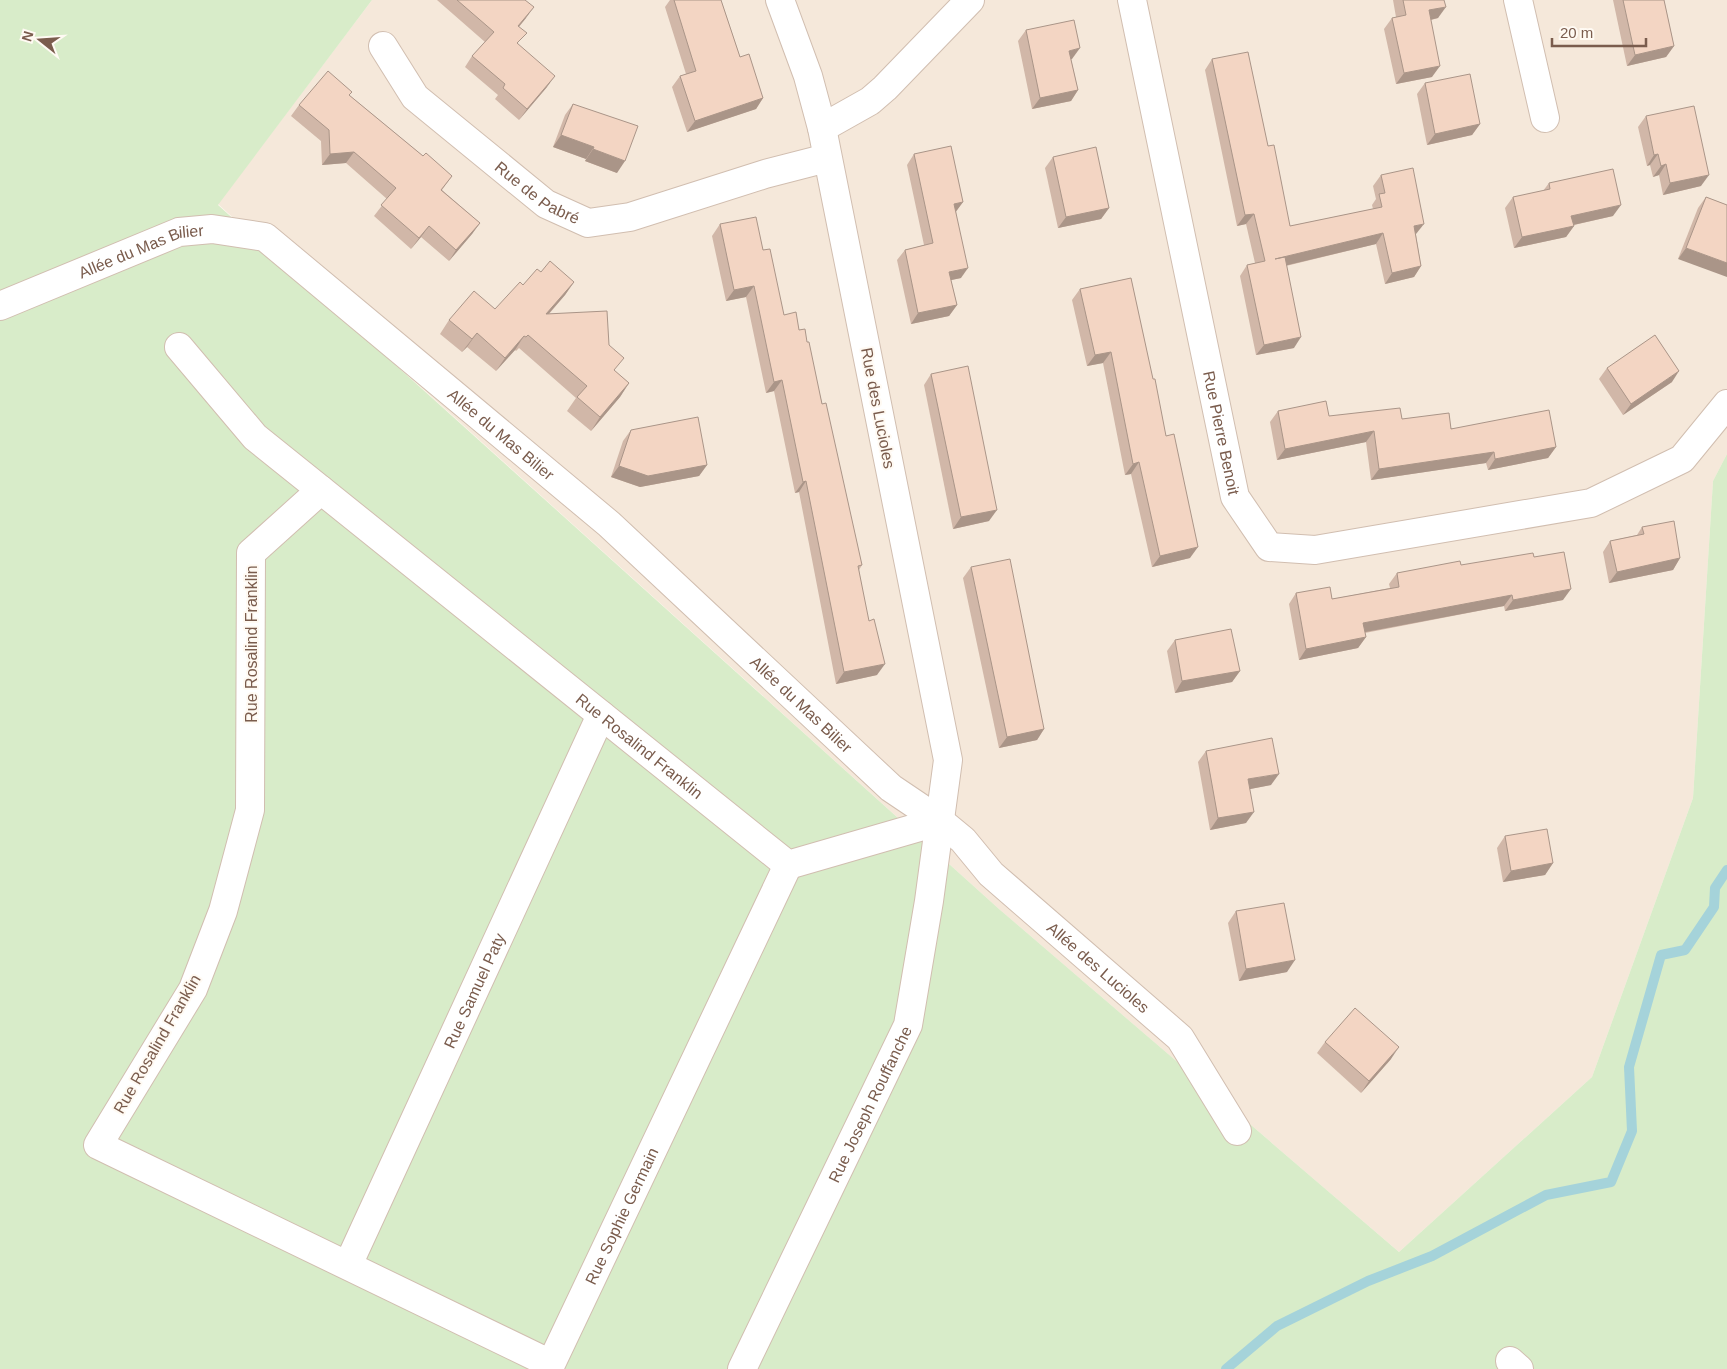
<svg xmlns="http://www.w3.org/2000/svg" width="1727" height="1369" font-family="Helvetica,sans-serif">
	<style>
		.residential { fill: #f5e8da }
		.green { fill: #d8ecc9 }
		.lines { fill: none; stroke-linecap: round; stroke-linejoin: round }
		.stream { stroke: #a5d3da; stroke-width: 10 }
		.minor-casing { stroke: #d1beb0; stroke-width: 30 }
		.minor { stroke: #fff; stroke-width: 28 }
		.wall { fill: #d1b7a8 }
		.shaded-wall { fill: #aa9588 }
		.building { fill: #f3d5c3; stroke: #aa9588 }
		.labels { text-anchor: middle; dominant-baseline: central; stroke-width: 4; stroke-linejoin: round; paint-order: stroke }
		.street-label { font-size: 16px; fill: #7a5c4d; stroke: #fffaf3 }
	</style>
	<rect width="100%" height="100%" fill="#fdf6ec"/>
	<polygon class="residential" points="372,0 1727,0 1727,454 1713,481 1693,798 1592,1077 1399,1252 999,909 218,204"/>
	<polygon class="green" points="0,0 372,0 218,205 999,909 1399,1252 1592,1077 1693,798 1713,481 1727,454 1727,1369 0,1369"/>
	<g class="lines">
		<polyline class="stream" points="1226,1369 1277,1326 1368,1281 1432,1256 1546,1195 1611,1182 1632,1131 1629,1067 1661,955 1685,950 1714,907 1715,888 1727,870"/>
		<g class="minor-casing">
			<g id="minor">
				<path id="s1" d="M1132,0L1235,497L1269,547L1315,550L1591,503L1682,459L1727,404"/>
				<polyline points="1518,0 1545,118"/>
				<path id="s2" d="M383,46L415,97L546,204L588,223L630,217L765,174L827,158"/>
				<polyline points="822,128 870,101 885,88 970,0"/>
				<path id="s3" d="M0,306L179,232L212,229L265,237L609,524L891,788L940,821L963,840L991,874L1180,1038L1237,1131"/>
				<path id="s4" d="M179,347L255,437L788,865L940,821"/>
				<path id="s5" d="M321,490L251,553L250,810L223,911L193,989L98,1145L551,1364L788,865"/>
				<path id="s6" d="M348,1265L601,715"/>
				<polyline points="1510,1361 1519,1369"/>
				<path id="s7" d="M742,1369L908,1025L929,901L948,760L822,128L808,76L780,0"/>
			</g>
		</g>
		<use href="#minor" class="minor"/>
	</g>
	<g class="wall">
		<polygon points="437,0 525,0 526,18 519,27 518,44 547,87 519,120 495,99 498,95 465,67 472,56 485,42"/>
		<polygon points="670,0 721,0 740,57 763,98 756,109 687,132 672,87 680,76 686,74 665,7"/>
		<polygon points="1393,0 1444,0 1438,18 1431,20 1432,77 1396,84 1384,29 1392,18 1396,17"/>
		<polygon points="1613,0 1664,0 1674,46 1666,57 1627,66"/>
		<polygon points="1026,30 1072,59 1071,59 1078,90 1071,101 1032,109 1018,41"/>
		<polygon points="1212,59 1268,146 1290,226 1373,209 1372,205 1376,199 1373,186 1381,175 1416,234 1416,235 1421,266 1414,277 1385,284 1376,244 1286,266 1294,348 1256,355 1240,276 1247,265 1255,263 1246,224 1237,226 1205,70"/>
		<polygon points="1425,83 1480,124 1472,135 1427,145 1417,94"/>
		<polygon points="349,95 423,156 452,176 442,190 480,223 472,234 449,261 421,237 411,249 374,216 387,199 346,163 322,165 321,141 291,116 299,105"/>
		<polygon points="573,104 617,173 585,161 586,159 553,147 565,115"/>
		<polygon points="1646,116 1701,186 1663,195 1659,175 1653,177 1650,165 1647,166 1638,127"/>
		<polygon points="914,154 963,202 956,211 961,278 951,280 957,305 949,316 911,324 897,260 905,250 924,245 907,165"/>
		<polygon points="1053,157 1109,208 1101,219 1058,228 1045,168"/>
		<polygon points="1549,183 1613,216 1574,225 1574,226 1566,237 1514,248 1505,208 1513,197 1543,191"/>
		<polygon points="1706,197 1727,205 1678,259 1698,208"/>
		<polygon points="720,224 763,250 784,315 799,330 807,342 862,565 859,570 877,675 836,684 799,492 795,493 774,391 766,393 746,297 726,301 712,236"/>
		<polygon points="541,272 574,282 565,295 549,314 609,345 615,371 629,383 620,397 591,431 567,411 576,398 519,348 516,351 515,350 496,371 467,347 462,352 440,334 449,320 495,309 523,285"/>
		<polygon points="1131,278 1190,558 1152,567 1131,474 1125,475 1103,363 1087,366 1072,300 1080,289"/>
		<polygon points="1607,368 1672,382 1623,415 1599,379"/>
		<polygon points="931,374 989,521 953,529 924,385"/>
		<polygon points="1278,411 1329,416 1402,419 1556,447 1548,458 1488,470 1486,463 1371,480 1366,442 1277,460 1270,422"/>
		<polygon points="631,430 707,465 699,476 640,487 611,477 623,441"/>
		<polygon points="1642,527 1680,558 1673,570 1609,583 1603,552 1610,541 1637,535"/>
		<polygon points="1534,557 1563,600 1505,611 1504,606 1365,633 1366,637 1358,648 1299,660 1289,604 1296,593 1332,599 1390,588 1389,584 1397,573"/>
		<polygon points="971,567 1044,729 1037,740 999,748 963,578"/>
		<polygon points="1175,640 1240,671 1232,682 1175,693 1167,651"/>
		<polygon points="1206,751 1271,785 1250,789 1246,823 1210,830 1198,762"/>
		<polygon points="1505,836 1553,863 1545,875 1503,882 1497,848"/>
		<polygon points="1236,911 1287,972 1239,981 1228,923"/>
		<polygon points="1325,1042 1391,1059 1361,1093 1317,1053"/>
	</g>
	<g class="shaded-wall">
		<polygon points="534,7 526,18 510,37 518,26"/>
		<polygon points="1446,7 1438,18 1421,22 1429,10"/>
		<polygon points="1674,46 1666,57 1627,66 1635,55"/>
		<polygon points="1080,48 1072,59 1061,62 1069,51"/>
		<polygon points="1440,66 1432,77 1396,84 1404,73"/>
		<polygon points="555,76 547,87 519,120 527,109"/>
		<polygon points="1078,90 1071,101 1032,109 1040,98"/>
		<polygon points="763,98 756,109 687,132 695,121"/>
		<polygon points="1480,124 1472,135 1427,145 1435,134"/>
		<polygon points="561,135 594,147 586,159 553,147"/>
		<polygon points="593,149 625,161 617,173 585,161"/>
		<polygon points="354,152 346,163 322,165 330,154"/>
		<polygon points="1658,154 1650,165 1647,166 1654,155"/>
		<polygon points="1666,164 1659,175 1653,177 1661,166"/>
		<polygon points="1709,175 1701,186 1663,195 1670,183"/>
		<polygon points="963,202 955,213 954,204"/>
		<polygon points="1621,205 1613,216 1564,227 1571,216"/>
		<polygon points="1109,208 1101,219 1058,228 1066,217"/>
		<polygon points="1254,214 1246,224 1237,226 1245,215"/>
		<polygon points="480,223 472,234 449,261 456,250"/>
		<polygon points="1424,224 1416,234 1406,236 1414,226"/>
		<polygon points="429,226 421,237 411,249 419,238"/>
		<polygon points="1574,226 1566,237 1514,248 1522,237"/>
		<polygon points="1383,233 1376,244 1267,270 1275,259"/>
		<polygon points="1686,248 1727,263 1727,277 1678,259"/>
		<polygon points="1421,266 1414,277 1385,284 1392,273"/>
		<polygon points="968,268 961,278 942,282 949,272"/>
		<polygon points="574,282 565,295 537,327 546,314"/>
		<polygon points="754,286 746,297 726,301 734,290"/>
		<polygon points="957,305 949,316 911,324 918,313"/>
		<polygon points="477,333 467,347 462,352 472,339"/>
		<polygon points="524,336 515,350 496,371 505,358"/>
		<polygon points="1301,337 1294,348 1256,355 1264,345"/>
		<polygon points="1111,352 1103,363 1087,366 1095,355"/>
		<polygon points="1679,371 1672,382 1623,415 1631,404"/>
		<polygon points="782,380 774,391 766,393 774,382"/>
		<polygon points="629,383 620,397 591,431 600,417"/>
		<polygon points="1374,431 1366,442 1277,460 1285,449"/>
		<polygon points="1556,447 1548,458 1488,470 1495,459"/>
		<polygon points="1494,452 1486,463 1371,480 1379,469"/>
		<polygon points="1139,462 1131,474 1125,475 1133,464"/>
		<polygon points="707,465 699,476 640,487 611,477 619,466"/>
		<polygon points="806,481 799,492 795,493 803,482"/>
		<polygon points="997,510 989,521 953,529 961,517"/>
		<polygon points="1198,547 1190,558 1152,567 1160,556"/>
		<polygon points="1680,558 1673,570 1609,583 1617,572"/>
		<polygon points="1571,589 1563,600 1505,611 1513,600"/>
		<polygon points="1512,595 1504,606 1355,634 1363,623"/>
		<polygon points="1366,637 1358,648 1299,660 1306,649"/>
		<polygon points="885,664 877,675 836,684 844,672"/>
		<polygon points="1240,671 1232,682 1175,693 1182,681"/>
		<polygon points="1044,729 1037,740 999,748 1007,737"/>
		<polygon points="1279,774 1271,785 1240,791 1248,779"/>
		<polygon points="1254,812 1246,823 1210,830 1218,818"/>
		<polygon points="1553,863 1545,875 1503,882 1511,871"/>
		<polygon points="1295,960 1287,972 1239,981 1246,969"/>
		<polygon points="1399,1047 1391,1059 1361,1093 1369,1081"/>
	</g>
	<g class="building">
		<polygon points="457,0 525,0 534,7 518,26 527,33 517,43 555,76 527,109 503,88 505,84 472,56 494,32"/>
		<polygon points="674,0 721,0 740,57 749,54 763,98 695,121 680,76 696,71"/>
		<polygon points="1403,0 1444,0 1446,7 1429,10 1440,66 1404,73 1392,18 1406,15"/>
		<polygon points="1623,0 1664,0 1674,46 1635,55"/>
		<polygon points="1074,20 1080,48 1069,51 1078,90 1040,98 1026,30"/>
		<polygon points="1248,52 1268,146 1274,145 1290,226 1382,207 1379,194 1385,193 1381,175 1413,168 1424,224 1414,226 1421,266 1392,273 1383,233 1275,259 1285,257 1301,337 1264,345 1247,265 1265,261 1254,214 1245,215 1212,59"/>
		<polygon points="328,71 352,92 349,95 423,156 426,153 452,176 441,190 480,223 456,250 429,226 419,238 381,205 396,188 354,152 330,154 329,130 299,105"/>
		<polygon points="1470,74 1480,124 1435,134 1425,83"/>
		<polygon points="573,104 638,126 625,161 593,149 594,147 561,135"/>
		<polygon points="1694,106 1709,175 1670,183 1666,164 1661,166 1658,154 1654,155 1646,116"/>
		<polygon points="951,146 963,202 954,204 968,268 949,272 957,305 918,313 905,250 933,243 914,154"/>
		<polygon points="1096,147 1109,208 1066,217 1053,157"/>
		<polygon points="1613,169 1621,205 1571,216 1574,226 1522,237 1513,197 1550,189 1549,183"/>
		<polygon points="1706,197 1727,205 1727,263 1686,248"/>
		<polygon points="756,217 763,250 770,249 784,315 796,312 799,330 805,329 807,342 809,342 822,404 826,403 862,565 858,566 869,621 874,619 885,664 844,672 806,481 803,482 782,380 774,382 754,286 734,290 720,224"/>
		<polygon points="550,261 574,282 546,314 607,311 609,345 624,358 614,370 629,383 600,417 577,397 587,386 528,335 526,337 524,336 505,358 477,333 472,339 449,320 474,291 495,309 520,282 523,285 537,269 541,272"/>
		<polygon points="1131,278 1153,379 1155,379 1166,436 1174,434 1198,547 1160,556 1139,462 1133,464 1111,352 1095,355 1080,289"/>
		<polygon points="1655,335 1679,371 1631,404 1607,368"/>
		<polygon points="968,366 997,510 961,517 931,374"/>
		<polygon points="1326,401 1329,416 1400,408 1402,419 1449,413 1451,429 1549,410 1556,447 1495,459 1494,452 1379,469 1374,431 1285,449 1278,411"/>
		<polygon points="698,417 707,465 648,476 619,466 631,430"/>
		<polygon points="1674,521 1680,558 1617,572 1610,541 1644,534 1642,527"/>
		<polygon points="1564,552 1571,589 1513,600 1512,595 1363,623 1366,637 1306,649 1296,593 1330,587 1332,599 1399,587 1397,573 1460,561 1461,565 1533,553 1534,557"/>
		<polygon points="1010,559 1044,729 1007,737 971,567"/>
		<polygon points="1231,629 1240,671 1182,681 1175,640"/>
		<polygon points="1272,738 1279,774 1248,779 1254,812 1218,818 1206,751"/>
		<polygon points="1547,829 1553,863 1511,871 1505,836"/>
		<polygon points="1284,903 1295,960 1246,969 1236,911"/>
		<polygon points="1355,1008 1399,1047 1369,1081 1325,1042"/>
	</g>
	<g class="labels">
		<g class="street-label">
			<text stroke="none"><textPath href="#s2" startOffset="216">Rue de Pabré</textPath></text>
			<text stroke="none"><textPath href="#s3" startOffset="152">Allée du Mas Bilier</textPath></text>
			<text transform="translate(878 408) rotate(79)">Rue des Lucioles</text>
			<text stroke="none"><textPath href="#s1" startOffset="442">Rue Pierre Benoit</textPath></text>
			<text stroke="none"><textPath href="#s3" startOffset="588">Allée du Mas Bilier</textPath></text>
			<text transform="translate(251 644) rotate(-90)">Rue Rosalind Franklin</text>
			<text stroke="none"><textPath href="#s3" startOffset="992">Allée du Mas Bilier</textPath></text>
			<text stroke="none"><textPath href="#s4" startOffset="611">Rue Rosalind Franklin</textPath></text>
			<text stroke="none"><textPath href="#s3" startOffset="1390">Allée des Lucioles</textPath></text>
			<text stroke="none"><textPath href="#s6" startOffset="302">Rue Samuel Paty</textPath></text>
			<text transform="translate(157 1044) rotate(-60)">Rue Rosalind Franklin</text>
			<text stroke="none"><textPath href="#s7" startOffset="294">Rue Joseph Rouffanche</textPath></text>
			<text stroke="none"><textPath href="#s5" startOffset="1389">Rue Sophie Germain</textPath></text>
		</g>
	</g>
	<g transform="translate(40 40) rotate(287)" stroke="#fffaf3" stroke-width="4" paint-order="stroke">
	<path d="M0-4L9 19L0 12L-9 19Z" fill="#7a5c4d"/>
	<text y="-8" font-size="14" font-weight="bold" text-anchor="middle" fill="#7a5c4d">N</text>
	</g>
	<path d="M1552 38v8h94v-8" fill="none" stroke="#7a5c4d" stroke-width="2.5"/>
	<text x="1560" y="38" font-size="15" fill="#7a5c4d" stroke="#fffaf3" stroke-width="4" paint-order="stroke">20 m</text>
</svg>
